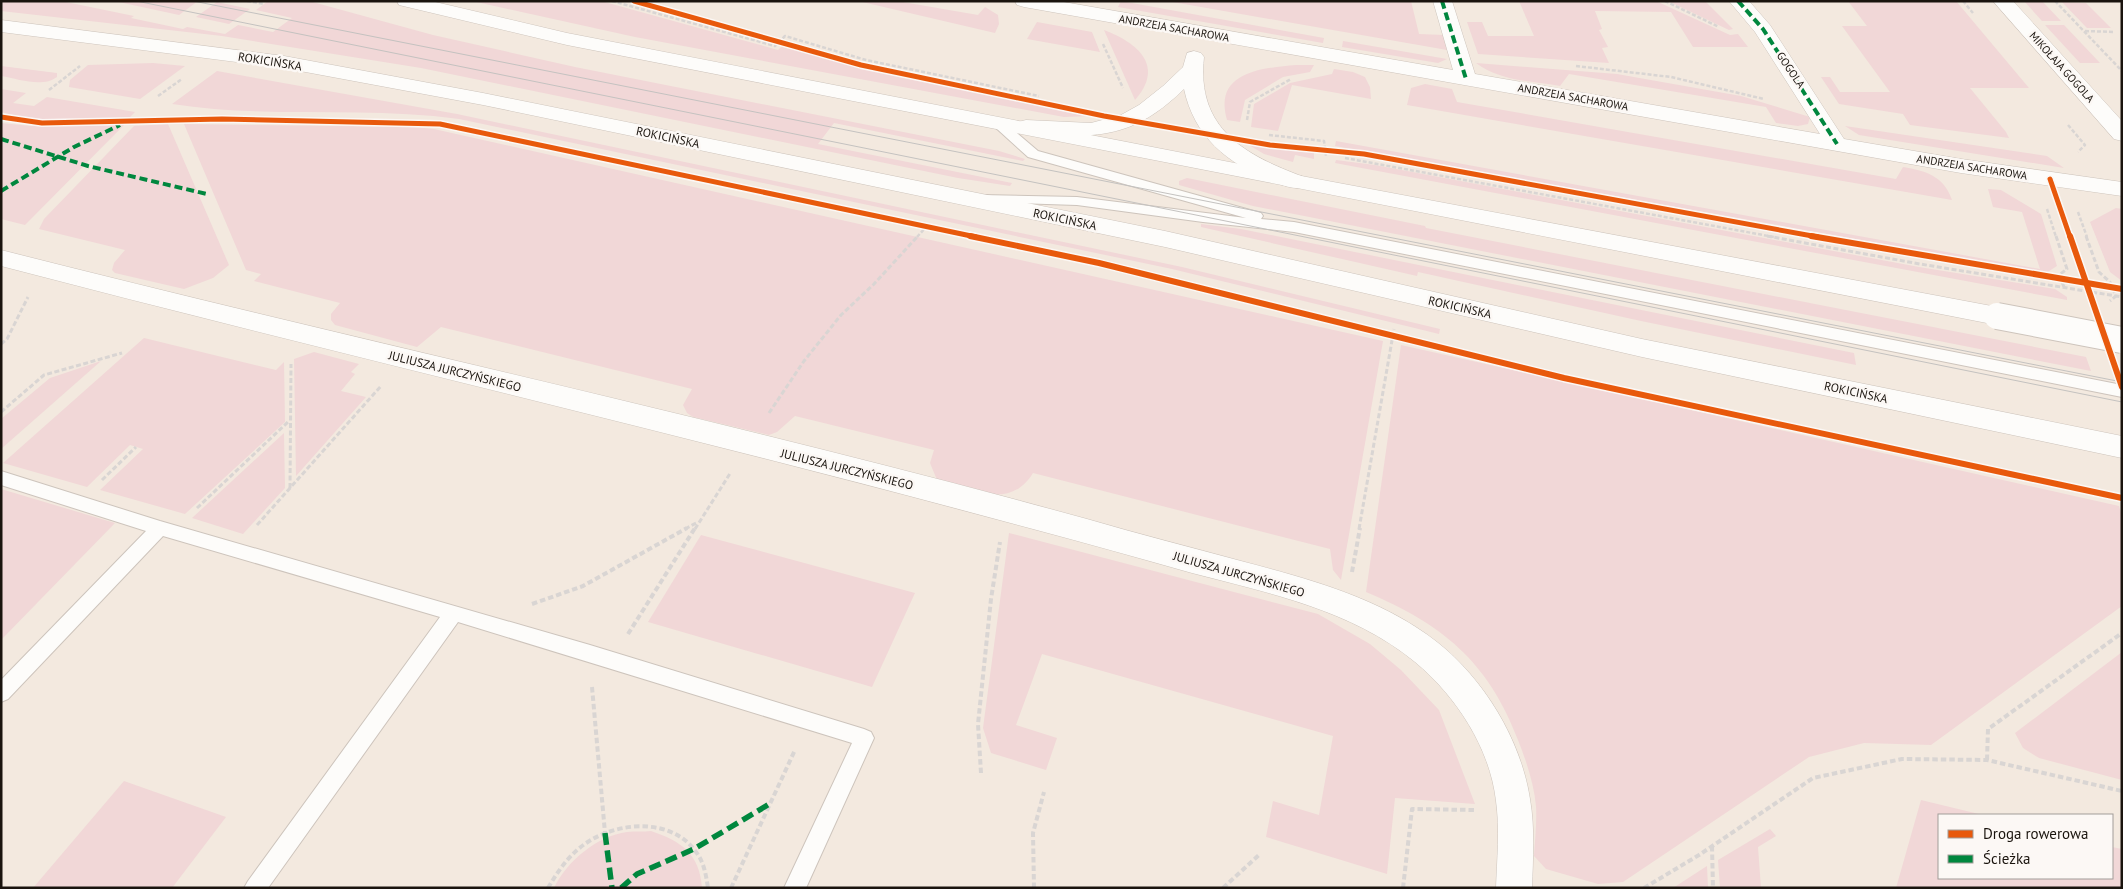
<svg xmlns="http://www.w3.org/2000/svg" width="2123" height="889" font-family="'PT Sans',sans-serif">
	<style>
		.green { fill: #f1d7d7 }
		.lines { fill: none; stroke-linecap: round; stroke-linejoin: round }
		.service-casing { stroke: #cdc4bc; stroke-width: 2 }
		.minor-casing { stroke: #cdc4bc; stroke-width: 1 }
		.secondary-casing { stroke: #cdc4bc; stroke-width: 1 }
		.path-far2 { stroke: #d9d5d3; stroke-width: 2.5; stroke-dasharray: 4 2; stroke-linecap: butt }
		.path-far1 { stroke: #d9d5d3; stroke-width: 3; stroke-dasharray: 5 2.5; stroke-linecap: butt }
		.path { stroke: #d9d5d3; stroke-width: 4; stroke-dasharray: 5.5 3; stroke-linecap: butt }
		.service { fill: #fdfcfa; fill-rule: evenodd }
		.minor { fill: #fdfcfa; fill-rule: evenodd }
		.secondary { fill: #fdfcfa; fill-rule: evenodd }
		.tram { stroke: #c4c2c0; stroke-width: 1 }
		.secondary-bridge-casing { stroke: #cdc4bc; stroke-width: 28; stroke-linecap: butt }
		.secondary-bridge { stroke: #fdfcfa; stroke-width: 26 }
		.quiet-far1 { stroke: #00873e; stroke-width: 4; stroke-dasharray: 8 4; stroke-linecap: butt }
		.quiet { stroke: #00873e; stroke-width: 5.5; stroke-dasharray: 12 5.5; stroke-linecap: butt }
		.cycleway-far1-casing { stroke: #fcf8f5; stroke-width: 8 }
		.cycleway-casing { stroke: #fcf8f5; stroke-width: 9 }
		.cycleway-far1 { stroke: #e8590c; stroke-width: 5 }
		.cycleway { stroke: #e8590c; stroke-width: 6 }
		.labels { text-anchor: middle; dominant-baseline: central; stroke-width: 5; stroke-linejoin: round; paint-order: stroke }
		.far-street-label { font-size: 11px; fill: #1a140e; stroke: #fcf8f5 }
		.street-label { font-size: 12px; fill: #1a140e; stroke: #fcf8f5 }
	</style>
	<rect width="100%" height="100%" fill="#f3e9df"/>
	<g class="green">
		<polygon points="1,1 61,1 134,16 131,18 183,29 187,27 225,34 238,25 273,32 292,18 256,10 268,1 309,1 433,35 575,67 999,151 1025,159 1023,161 834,123 818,144 1012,183 1010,186 958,178 421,68 222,36 1,11"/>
		<polygon points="114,1 198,1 179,15"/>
		<polygon points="472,1 601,1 778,50 783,45 858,67 1091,116 1064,117 635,37"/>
		<polygon points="858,1 897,1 978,15 985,7 998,15 999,24 995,33"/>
		<polygon points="1121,1 1324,38 1323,43 1118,7"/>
		<polygon points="1167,1 1411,1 1419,34 1444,35 1447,50"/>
		<polygon points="1519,1 1656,1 1730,35 1738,34 1748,47 1693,47 1671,12 1595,11 1602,29 1599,30 1608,47 1602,48 1609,63 1478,54 1467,22 1482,22 1488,36 1534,36"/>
		<polygon points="1668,1 1705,1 1733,29 1729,30"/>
		<polygon points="1848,1 1956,1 2029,88 1970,88 2006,132 2009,138 1910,125 1903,114 1839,104 1821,77 1830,77 1840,92 1890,92 1842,26 1867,26"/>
		<polygon points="2024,1 2042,1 2061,21 2042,21"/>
		<polygon points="217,2 250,9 229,24 196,17"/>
		<polygon points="2062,2 2086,3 2111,28 2087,28"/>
		<polygon points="1037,22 1092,32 1100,52 1027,39"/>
		<polygon points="2045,25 2064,25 2100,63 2080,63"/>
		<path d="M1104,30C1138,43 1165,66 1135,100Z"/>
		<polygon points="1343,41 1447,59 1438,63 1342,47"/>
		<polygon points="153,63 185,66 140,99 69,87 70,80 88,65"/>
		<path d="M1476,63L1617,74L1741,96L1810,117L1808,124L1798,126L1776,123L1766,107L1569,74L1560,86C1532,81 1499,81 1476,63Z"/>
		<path d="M1296,65H1314L1310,72L1283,77L1245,100L1240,122L1227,120C1213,72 1262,68 1296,65Z"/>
		<path d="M1,66L57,73V77C42,88 19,79 1,76Z"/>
		<polygon points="1334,69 1353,72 1365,77 1370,87 1371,99 1292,85 1278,131 1251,127 1254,104 1290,83 1332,74"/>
		<path d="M217,71L457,114L1182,267L1440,329L1439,334L1172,269L459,119C364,106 267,119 172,104Z"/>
		<path d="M1425,84L1452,89L1457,102L1896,179L1903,167C1926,171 1944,176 1952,200L1407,105L1411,88Z"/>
		<path d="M1,89L26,93L13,103L34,106L47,97L135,112L130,117C88,119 43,124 1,112Z"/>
		<polygon points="1,123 32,126 124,125 25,225 1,219"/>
		<polygon points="168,124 229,265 213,278 184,289 115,273 112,270 114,263 125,250 39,229 44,219 134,126"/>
		<path d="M184,124L414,127L434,129L1383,341L1341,580L1333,570L1330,549L1033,473C1010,511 971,489 937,480L930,463L934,450L795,416L777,432L769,435L693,417L687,413L683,405L692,389L441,327L417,347L335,325L331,320V314L340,303L254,281L261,274L246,270Z"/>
		<polygon points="1845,126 2047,156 2064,168 1859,135"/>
		<polygon points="1336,141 2040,269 2022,212 1993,207 1988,189 2001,190 2041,214 2057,266 2046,273 1335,146"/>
		<polygon points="1249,145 1314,152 1314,159 1295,155 1293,162 1264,154"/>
		<polygon points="1336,160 1375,165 1919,267 2055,289 2067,297 2067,300 1335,163"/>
		<polygon points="1187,178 1425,226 1426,228 2086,357 2091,371 1253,206 1179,185 1179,181"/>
		<polygon points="2116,208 2122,209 2122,281 2110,272 2090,222"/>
		<polygon points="1201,224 1241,229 1854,353 1856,365 1641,321 1418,272 1417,276 1201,227"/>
		<polygon points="144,338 276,370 284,362 285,422 185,514 100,490 143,449 130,445 87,487 3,463"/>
		<path d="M1401,345L2119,506L2122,516V606L1931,745L1864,743L1809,757L1623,882L1598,884L1546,869L1534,856C1535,839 1537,822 1536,806C1534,784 1526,760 1518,740C1488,661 1442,624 1366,592Z"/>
		<polygon points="314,352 359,364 351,372 355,374 341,391 366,397 296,476 294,359"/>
		<polygon points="101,361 1,449 1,419 50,378"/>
		<polygon points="284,433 285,488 243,534 192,518"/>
		<polygon points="1,489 115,523 1,640"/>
		<polygon points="1009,533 1318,614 1370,644 1401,670 1439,710 1475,804 1395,798 1387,874 1266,837 1273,801 1319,815 1333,736 1042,654 1016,725 1057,738 1046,770 991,753 983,728"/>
		<polygon points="701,535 915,593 872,687 648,622"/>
		<polygon points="2122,652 2122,780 2039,758 2023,748 2015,733"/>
		<polygon points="124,781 226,817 172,888 33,888"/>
		<polygon points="1921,800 1983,815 1939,815 1939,878 2112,878 2112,847 2122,849 2122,888 1896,888"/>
		<polygon points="1770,829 1776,836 1758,847 1761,888 1720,888 1718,860"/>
		<path d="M651,831C681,841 700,854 702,888H554C567,861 597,836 627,832C635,831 644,832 651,831Z"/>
		<polygon points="1707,866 1708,888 1673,888"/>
	</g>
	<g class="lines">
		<g class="service-casing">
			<g id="service">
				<polygon points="1000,121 1004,122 1038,151 1261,213 1263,216 1261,219 1294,222 2122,385 2122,397 1294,232 1203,222 1077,205 986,202 981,201 979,198 981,195 1077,197 1246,218 1028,157 996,128 994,125"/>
				<polygon points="1,471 160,521 590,645 864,729 871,732 874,738 806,888 784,888 852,743 458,622 268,888 244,888 248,881 440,617 163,536 8,699 1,702 1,680 146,531 1,485"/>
			</g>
		</g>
		<g class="minor-casing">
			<g id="minor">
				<polygon points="1015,1 1058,1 1453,70 1433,1 1452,1 1475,74 1820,134 1755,32 1729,1 1749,1 1770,25 1844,139 1961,159 2122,182 2122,196 1961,173 1024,7 1017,5"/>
				<polygon points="1993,1 2013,1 2122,121 2122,141 2114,139"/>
				<path d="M1194,51L1201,53L1204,57C1196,129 1245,155 1304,177L1307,182L1304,187C1292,190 1282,185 1271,180C1227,164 1194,136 1184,89C1132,140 1095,138 1026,134L1018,132L1015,127L1018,122L1026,120L1091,123L1121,115L1139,105L1163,86L1183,67L1187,53Z"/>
				<path d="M1,250C362,342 728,420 1087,519C1138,534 1190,547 1241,561C1309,579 1381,598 1437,642C1484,679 1521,740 1530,799C1535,828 1533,858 1532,888H1496C1497,859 1500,830 1496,801C1490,748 1456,696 1415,662C1352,610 1269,593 1192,573C1139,558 1086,543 1033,529C691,436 345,356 1,266Z"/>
			</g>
		</g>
		<g class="secondary-casing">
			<g id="secondary">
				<polygon points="397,1 431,1 567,33 1296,175 1997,307 2006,310 2010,316 2006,322 1997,325 567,45 399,5"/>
				<polygon points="1,20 284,56 483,93 1165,231 1642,339 2122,436 2122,458 1642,357 1165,247 483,105 284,68 1,32"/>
			</g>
		</g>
		<g class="path-far2">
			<polyline points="247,1 264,4"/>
			<polyline points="612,1 775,46 785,36 866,60 1039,96"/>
			<polyline points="1665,1 1719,27"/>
			<polyline points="1963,1 1973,13"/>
			<polyline points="2055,1 2122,71"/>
			<polyline points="2085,31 2114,32"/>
			<polyline points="1103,44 1123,88"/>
			<polyline points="1576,66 1671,77 1764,99"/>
			<polyline points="49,90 80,66"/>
			<polyline points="158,96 182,79"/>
			<polyline points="1247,120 1250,102 1291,79"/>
			<polyline points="2068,125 2085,145 2078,152"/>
			<polyline points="1269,135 1324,141 1326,156"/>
			<polyline points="1345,158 1774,237"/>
			<polyline points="2047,209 2056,237"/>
			<polyline points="2078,212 2087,237"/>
			<polyline points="917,237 926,227"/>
		</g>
		<g class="path-far1">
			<polyline points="1767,236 1920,264 2122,297"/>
			<polyline points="2056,236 2067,269 2059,275 2064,287"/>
			<polyline points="2086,236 2099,272 2110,282 2116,296 2110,301"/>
			<polyline points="1,344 7,339 28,297"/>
			<polyline points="1,412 44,375 122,353"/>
			<polyline points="769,413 804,361 841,315 874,284 918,236"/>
			<polyline points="102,480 136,447"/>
			<polyline points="290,488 291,364"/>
			<polyline points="197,508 289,421"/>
			<polyline points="257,525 381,386"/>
			<polyline points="685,529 698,522"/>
			<polyline points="695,529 731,472"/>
			<polyline points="1359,529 1394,329"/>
		</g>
		<g class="path">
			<polyline points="1352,572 1360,528"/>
			<polyline points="532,604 583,586 687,528"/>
			<polyline points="628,634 695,528"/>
			<polyline points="592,687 605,833"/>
			<polyline points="1987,760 1988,729 2122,633"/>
			<polyline points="981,773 978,724 991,599 1000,542"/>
			<polyline points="1712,846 1713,888"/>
			<path d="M548,888C559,869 572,851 591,840C623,821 673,819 696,852C704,862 706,875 708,888"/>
			<polyline points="731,888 795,750"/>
			<polyline points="1034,888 1033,833 1044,792"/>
			<polyline points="1223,888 1259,855"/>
			<polyline points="1403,888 1412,809 1475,810"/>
			<polyline points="1644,888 1699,855 1813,778 1902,759 1987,760 2122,791"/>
		</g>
		<use href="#service" class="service"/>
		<use href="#minor" class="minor"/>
		<use href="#secondary" class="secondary"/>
		<g class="tram">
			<polyline points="136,1 2122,402"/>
			<polyline points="193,1 2122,382"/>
		</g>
		<g class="secondary-bridge-casing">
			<polyline id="secondary-bridge" points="1997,316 2122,340"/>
		</g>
		<use href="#secondary-bridge" class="secondary-bridge"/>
		<g class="quiet-far1">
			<polyline points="1442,1 1466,79"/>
			<polyline points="1738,1 1763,29 1837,144"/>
			<polyline points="1,139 88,166 207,194"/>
			<polyline points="1,191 74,147 120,125"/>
		</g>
		<g class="quiet">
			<polyline points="605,833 612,888"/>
			<polyline points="621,888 637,874 694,849 771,803"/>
		</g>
		<g class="cycleway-far1-casing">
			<g id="cycleway-far1">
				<polyline points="634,1 861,65 1104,116 1270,145 1364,154 1818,237"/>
				<polyline points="1,117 42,123 222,119 440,124 976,237"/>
				<polyline points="2050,179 2070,237"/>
			</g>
		</g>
		<g class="cycleway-casing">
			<g id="cycleway">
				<polyline points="970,236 1099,263 1564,378 2122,498"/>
				<polyline points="1811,236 2122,289"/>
				<polyline points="2070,236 2122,387"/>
			</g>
		</g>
		<use href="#cycleway-far1" class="cycleway-far1"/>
		<use href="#cycleway" class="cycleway"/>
	</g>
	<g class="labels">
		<g class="far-street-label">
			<text transform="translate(1174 28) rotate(10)">ANDRZEJA SACHAROWA</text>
			<text transform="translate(2062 67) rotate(48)">MIKOŁAJA GOGOLA</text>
			<text transform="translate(1791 70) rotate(56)">GOGOLA</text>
			<text transform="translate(1573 97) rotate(10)">ANDRZEJA SACHAROWA</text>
			<text transform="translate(1972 167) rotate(9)">ANDRZEJA SACHAROWA</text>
		</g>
		<g class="street-label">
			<text transform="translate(270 61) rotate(9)">ROKICIŃSKA</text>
			<text transform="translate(668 137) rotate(12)">ROKICIŃSKA</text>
			<text transform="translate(1065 219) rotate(12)">ROKICIŃSKA</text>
			<text transform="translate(1460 307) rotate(13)">ROKICIŃSKA</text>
			<text transform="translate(455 371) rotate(14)">JULIUSZA JURCZYŃSKIEGO</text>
			<text transform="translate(1856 392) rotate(12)">ROKICIŃSKA</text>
			<text transform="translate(847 469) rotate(14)">JULIUSZA JURCZYŃSKIEGO</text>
			<text transform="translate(1239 574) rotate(16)">JULIUSZA JURCZYŃSKIEGO</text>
		</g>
	</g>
	<rect width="2123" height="889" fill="none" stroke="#1a140e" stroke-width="5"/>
	<rect x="1938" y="814" width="175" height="65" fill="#fcf8f5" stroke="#a29d99"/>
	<rect x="1948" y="830" width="25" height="8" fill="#e8590c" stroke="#a29d99"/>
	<text x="1983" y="839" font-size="15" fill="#1a140e">Droga rowerowa</text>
	<rect x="1948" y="855" width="25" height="8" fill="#00873e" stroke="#a29d99"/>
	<text x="1983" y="864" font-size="15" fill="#1a140e">Ścieżka</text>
</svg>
